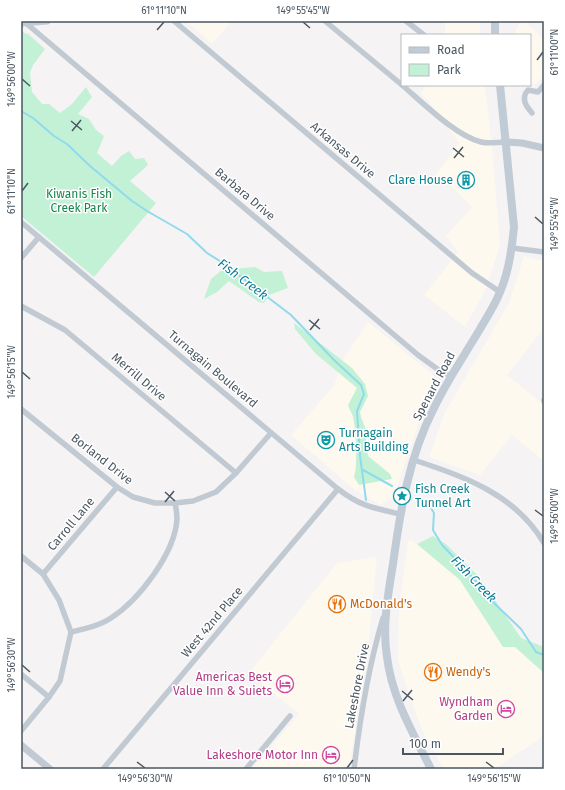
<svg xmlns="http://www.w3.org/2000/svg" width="565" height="790" font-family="'Fira Sans',sans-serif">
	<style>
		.commercial { fill: #fdf9ef }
		.green { fill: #c3f1d5 }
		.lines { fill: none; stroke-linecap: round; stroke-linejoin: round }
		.stream { stroke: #90daee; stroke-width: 2 }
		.minor { stroke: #c1cad2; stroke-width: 5.5 }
		.tertiary { stroke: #c1cad2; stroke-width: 7 }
		.secondary { stroke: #c1cbd6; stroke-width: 8 }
		.ticks { fill: none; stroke: #4a5661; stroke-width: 1.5 }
		.labels { text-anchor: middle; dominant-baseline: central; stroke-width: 3; stroke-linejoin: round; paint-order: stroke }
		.street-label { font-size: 12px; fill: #4a5661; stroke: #fff }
		.culture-label { font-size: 12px; fill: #0d838f; stroke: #fff; text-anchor: start }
		.park-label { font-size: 12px; fill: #17864f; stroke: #fff }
		.food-label { font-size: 12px; fill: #c56008; stroke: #fff; text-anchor: start }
		.hotel-label { font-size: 12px; fill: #b23c85; stroke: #fff; text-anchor: end }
		.water-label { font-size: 13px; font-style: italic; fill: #0c7c9b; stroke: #fff }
		.neatline { fill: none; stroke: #4a5661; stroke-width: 1.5 }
		.ticks-label { font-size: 10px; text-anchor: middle; fill: #4a5661 }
	</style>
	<rect width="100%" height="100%" fill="#f5f3f3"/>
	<g class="commercial">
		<polygon points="186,21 232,21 212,44"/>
		<rect x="445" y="21" width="35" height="14"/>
		<polygon points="521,21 524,21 544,39 544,75 536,84 530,85 530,35 513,35"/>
		<polygon points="426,85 485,85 493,156 500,245 486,289 465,327 424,295 458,252 446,236 472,207 450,185 436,174 459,143 429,102 420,94"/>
		<polygon points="524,256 544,261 544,328 507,375 544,405 544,461 512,435 480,475 429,457 445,412 509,303"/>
		<polygon points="368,322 435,376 394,496 380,505 355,490 291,435 334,385 345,356"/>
		<polygon points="412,540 460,580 503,647 515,647 544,673 544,736 494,769 444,769 424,735 410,697 398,660 399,606 408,541"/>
		<polygon points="377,557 369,641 349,769 252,769 299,714 249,673 337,563"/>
	</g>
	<g class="green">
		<polygon points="22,31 26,34 27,33 45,49 33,65 30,73 32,92 42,104 49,104 60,113 72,104 86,87 92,97 78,114 89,119 96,130 104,136 97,153 112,166 121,156 129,151 135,159 144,158 148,165 130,181 156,203 94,277 21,216 21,32"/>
		<polygon points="255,267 264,272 282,271 288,288 269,295 264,303 259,302 229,281 217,292 204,299 211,279 222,270"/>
		<path d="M294,323L352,368L365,384L368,396L360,412L361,417L365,427L368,456L390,474L392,479L359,485L354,477C358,467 356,428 353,417C352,413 349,409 348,405L357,388L316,354L295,329Z"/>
		<polygon points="433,536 446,544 480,578 521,638 544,647 544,673 515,647 503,647 460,580 417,544"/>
	</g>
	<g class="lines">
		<g class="stream">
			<polyline points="21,111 33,118 54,136 67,144 90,166 132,201 147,211 187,234 207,253 223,263 291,315 334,360 361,385 364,394 357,411 360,456 366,500"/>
			<polyline points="363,470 392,486"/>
			<polyline points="417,499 422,500 429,505 434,513 433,530 442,545 465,569 495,604 521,629 536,652 544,655"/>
		</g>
		<g class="minor">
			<polyline points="174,21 472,273 500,292"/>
			<polyline points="325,21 402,85"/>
			<polyline points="406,21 424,35"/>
			<polyline points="27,24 418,355 440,371 451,376"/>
			<path d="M402,85C422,102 456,136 481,142C488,144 498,142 506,142"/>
			<path d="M532,113C525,105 521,98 528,90L538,92L544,85"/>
			<path d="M21,222L338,489C360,506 373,508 400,514"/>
			<polyline points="512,248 544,252"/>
			<polyline points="21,258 39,237"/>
			<polyline points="21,306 65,330 236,473"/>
			<polyline points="544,401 544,400"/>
			<polyline points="21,409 117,487 133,497 155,503 175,503 193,501 216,492 236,473 271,433"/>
			<path d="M414,460C465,477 515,494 544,543"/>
			<polyline points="21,556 43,574 59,600 71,632 60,681 49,697 21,731"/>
			<polyline points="43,574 117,487"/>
			<path d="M71,632C84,629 99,626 111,618C139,600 175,553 177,519C177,514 176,508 175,503"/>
			<polyline points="21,674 49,697"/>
			<polyline points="103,769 338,489"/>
			<polyline points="246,769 290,716"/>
			<path d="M354,769C360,718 368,668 383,618"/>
		</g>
		<g class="tertiary">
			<polyline points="21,23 47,21"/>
			<polyline points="506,142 522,143 544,148"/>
			<polyline points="21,745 50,769"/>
		</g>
		<g class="secondary">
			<polyline points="495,35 495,21"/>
			<path d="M431,769C413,733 392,698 387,657C382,626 388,595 393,564C400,512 409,457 433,410C446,382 464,356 480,329C487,317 495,305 500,292C509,272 512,249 514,227L500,85"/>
		</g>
	</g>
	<path class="ticks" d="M303,22L310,28M157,30L164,22M537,60L543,52M22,79L30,86M71,121L82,130M72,131L81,120M453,148L464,157M454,158L463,147M22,191L28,183M535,217L543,224M309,320L320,329M310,330L319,319M22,372L30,379M165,492L175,501M165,502L174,491M535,510L543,516M22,665L30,672M402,691L413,700M403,701L412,690M137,762L145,768M486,762L494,768M347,768L353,760"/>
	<defs>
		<g id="building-ring" transform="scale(0.9)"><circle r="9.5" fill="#fff" stroke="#0f9aa8" stroke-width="1.5"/><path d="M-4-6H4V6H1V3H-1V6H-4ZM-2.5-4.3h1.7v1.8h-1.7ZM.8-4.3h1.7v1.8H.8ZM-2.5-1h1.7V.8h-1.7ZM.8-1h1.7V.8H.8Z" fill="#0f9aa8"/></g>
		<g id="theatre-ring" transform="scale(0.9)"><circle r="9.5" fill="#fff" stroke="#0f9aa8" stroke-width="1.5"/><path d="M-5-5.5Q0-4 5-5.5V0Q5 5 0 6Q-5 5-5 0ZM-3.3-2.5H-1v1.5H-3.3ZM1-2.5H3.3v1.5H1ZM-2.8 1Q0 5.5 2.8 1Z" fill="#0f9aa8"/></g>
		<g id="sight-ring" transform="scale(0.9)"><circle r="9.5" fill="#fff" stroke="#0f9aa8" stroke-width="1.5"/><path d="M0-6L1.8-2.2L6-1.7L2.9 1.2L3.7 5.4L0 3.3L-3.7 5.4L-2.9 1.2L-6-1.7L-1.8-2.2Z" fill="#0f9aa8"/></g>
		<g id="restaurant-ring" transform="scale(0.9)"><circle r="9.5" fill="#fff" stroke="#e8710a" stroke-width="1.5"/><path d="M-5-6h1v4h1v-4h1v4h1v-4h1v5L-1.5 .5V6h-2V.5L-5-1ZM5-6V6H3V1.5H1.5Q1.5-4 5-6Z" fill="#e8710a"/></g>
		<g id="hotel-ring" transform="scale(0.9)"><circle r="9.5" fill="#fff" stroke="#d1479c" stroke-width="1.5"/><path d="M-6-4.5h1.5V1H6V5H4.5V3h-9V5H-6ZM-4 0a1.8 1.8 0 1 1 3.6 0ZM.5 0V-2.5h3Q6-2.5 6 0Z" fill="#d1479c"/></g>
	</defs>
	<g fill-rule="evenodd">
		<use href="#building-ring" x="466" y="180"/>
		<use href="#theatre-ring" x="326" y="440"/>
		<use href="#sight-ring" x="402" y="496"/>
		<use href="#restaurant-ring" x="337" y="604"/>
		<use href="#restaurant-ring" x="433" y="672"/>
		<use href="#hotel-ring" x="285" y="684"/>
		<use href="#hotel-ring" x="506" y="709"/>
		<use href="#hotel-ring" x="331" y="755"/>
	</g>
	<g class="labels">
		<g class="street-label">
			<text transform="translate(343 150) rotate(40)">Arkansas Drive</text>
			<text transform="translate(245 194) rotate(40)">Barbara Drive</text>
			<text transform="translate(213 369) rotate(40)">Turnagain Boulevard</text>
			<text transform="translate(139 377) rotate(40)">Merrill Drive</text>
			<text transform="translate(434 386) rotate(-62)">Spenard Road</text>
			<text transform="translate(102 459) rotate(38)">Borland Drive</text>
			<text transform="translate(71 524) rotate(-50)">Carroll Lane</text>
			<text transform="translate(212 622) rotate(-50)">West 42nd Place</text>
			<text transform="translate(357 686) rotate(-79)">Lakeshore Drive</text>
		</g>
		<g class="culture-label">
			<text x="453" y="180" text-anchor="end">Clare House</text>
			<text x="339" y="433">Turnagain<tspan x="339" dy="14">Arts Building</tspan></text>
			<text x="415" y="489">Fish Creek<tspan x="415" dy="14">Tunnel Art</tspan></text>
		</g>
		<g class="park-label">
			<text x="79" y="194">Kiwanis Fish<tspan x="79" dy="14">Creek Park</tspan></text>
		</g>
		<g class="food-label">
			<text x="350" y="604">McDonald's</text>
			<text x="446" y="672">Wendy's</text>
		</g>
		<g class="hotel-label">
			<text x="272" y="677">Americas Best<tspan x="272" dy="14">Value Inn &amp; Suiets</tspan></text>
			<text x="493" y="702">Wyndham<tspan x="493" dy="14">Garden</tspan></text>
			<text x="318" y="755">Lakeshore Motor Inn</text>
		</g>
		<g class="water-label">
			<text transform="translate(243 279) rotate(37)">Fish Creek</text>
			<text transform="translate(474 579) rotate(46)">Fish Creek</text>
		</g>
	</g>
	<rect width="565" height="790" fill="none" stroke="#ffffff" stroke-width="44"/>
	<rect x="401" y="34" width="130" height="52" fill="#ffffff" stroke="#b7bbc0"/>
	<rect x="409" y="47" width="20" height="6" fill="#c1cbd6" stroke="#b7bbc0"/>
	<text x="437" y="54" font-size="12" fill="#4a5661">Road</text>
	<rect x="409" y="64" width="20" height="12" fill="#c3f1d5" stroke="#b7bbc0"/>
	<text x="437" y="74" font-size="12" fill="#4a5661">Park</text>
	<path d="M403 748v6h100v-6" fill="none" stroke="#4a5661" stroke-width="2"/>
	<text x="409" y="748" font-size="12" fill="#4a5661" stroke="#ffffff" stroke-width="3" paint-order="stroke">100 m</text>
	<rect x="22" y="22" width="521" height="746" class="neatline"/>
	<g class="ticks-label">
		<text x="164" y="14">61°11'10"N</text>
		<text x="303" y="14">149°55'45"W</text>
		<text transform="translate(554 52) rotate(-90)" y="4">61°11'00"N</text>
		<text transform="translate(11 79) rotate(-90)" y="4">149°56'00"W</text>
		<text transform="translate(11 191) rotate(-90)" y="4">61°11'10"N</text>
		<text transform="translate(554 224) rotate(-90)" y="4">149°55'45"W</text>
		<text transform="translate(11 372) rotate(-90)" y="4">149°56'15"W</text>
		<text transform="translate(554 516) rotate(-90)" y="4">149°56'00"W</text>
		<text transform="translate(11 665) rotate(-90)" y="4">149°56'30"W</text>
		<text x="145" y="782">149°56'30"W</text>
		<text x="347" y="782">61°10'50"N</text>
		<text x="494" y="782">149°56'15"W</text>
	</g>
</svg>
